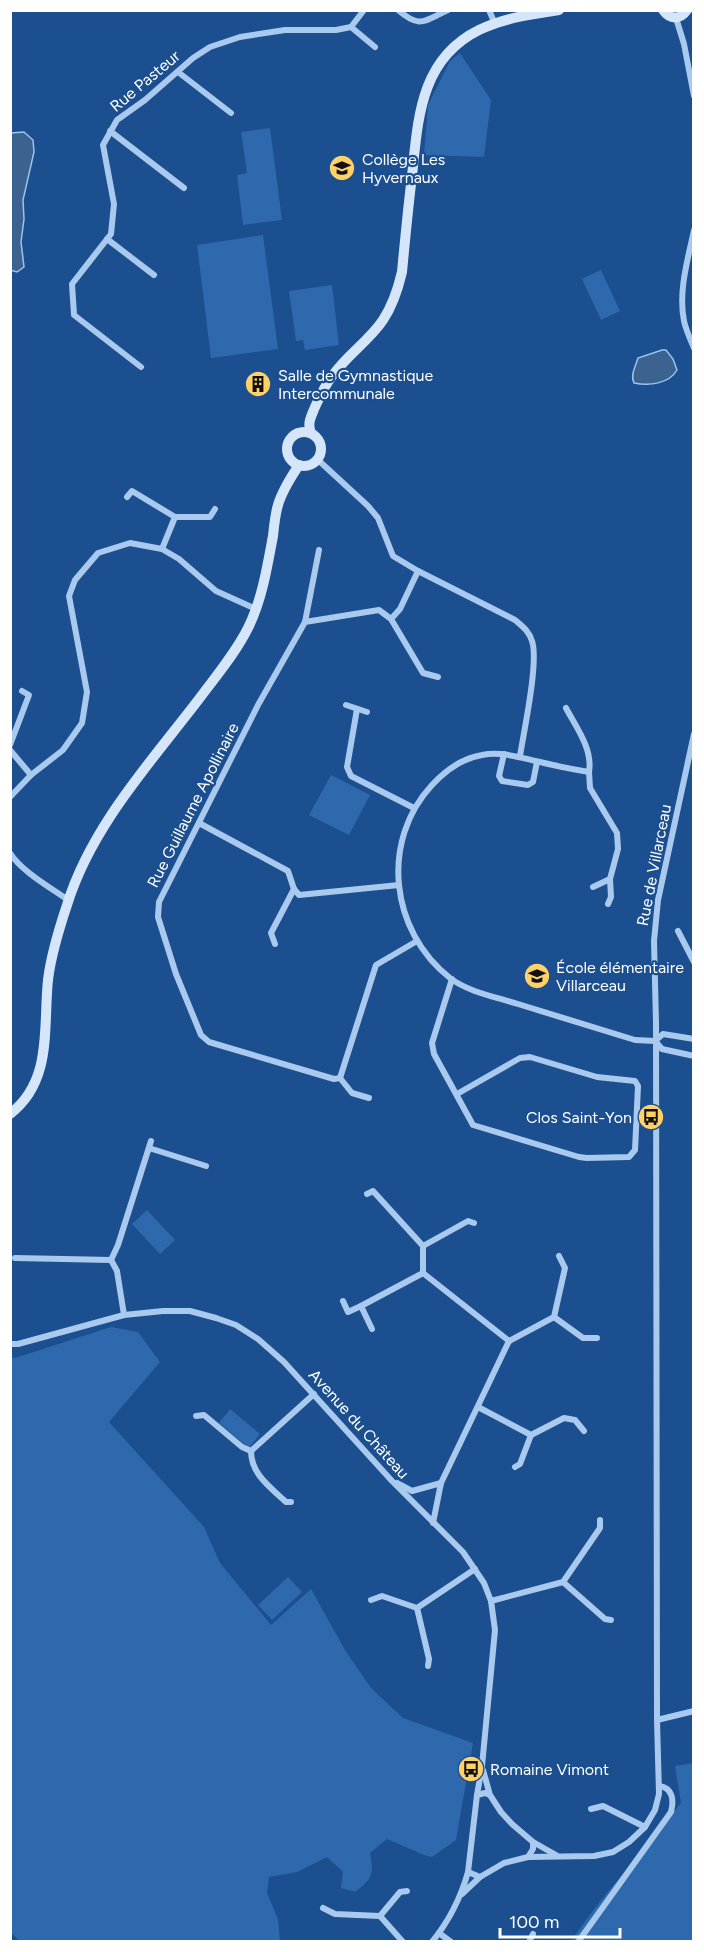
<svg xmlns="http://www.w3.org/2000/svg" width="704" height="1952" font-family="Figtree,sans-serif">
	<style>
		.green { fill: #2e69ad }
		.water { fill: #3c6290; stroke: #9cc4f0; stroke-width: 1.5 }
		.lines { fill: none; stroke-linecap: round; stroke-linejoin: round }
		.street { stroke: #a9c9ee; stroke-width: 6 }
		.secondary { stroke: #d6e6fa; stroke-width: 10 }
		.labels { text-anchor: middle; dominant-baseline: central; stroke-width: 4.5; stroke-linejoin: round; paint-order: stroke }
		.street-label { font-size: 16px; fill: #fff; stroke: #1b4f8f }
		.poi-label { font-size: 16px; fill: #fff; stroke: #1b4f8f; text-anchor: start }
	</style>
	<rect width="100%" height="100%" fill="#1b4f8f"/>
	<g class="green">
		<polygon points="460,53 491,100 484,157 424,155 428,105 450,61"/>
		<polygon points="270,128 282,220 243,225 237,175 247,173 241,132"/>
		<polygon points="263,235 278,349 211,358 197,245"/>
		<polygon points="601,270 620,311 601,320 582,279"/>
		<polygon points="332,285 339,345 305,350 303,340 296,341 289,291"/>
		<polygon points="331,775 370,795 349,835 309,815"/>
		<polygon points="147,1210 175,1240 160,1254 132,1224"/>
		<path d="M111,1327L138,1332L160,1362L109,1422L204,1527L220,1563L271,1625L311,1589L345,1650L371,1688L403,1718L473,1743L456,1840L432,1857L424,1855L387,1839L370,1853C374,1875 373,1878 355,1892L341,1888L343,1872L327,1857L297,1872L269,1877L267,1893L278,1919L280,1941L21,1942L11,1933V1357L15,1358Z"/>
		<polygon points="230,1409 260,1434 249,1448 219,1423"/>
		<polygon points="288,1577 302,1592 272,1620 258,1605"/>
		<polygon points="693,1763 693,1941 570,1942 598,1904 681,1803 675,1766"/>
	</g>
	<g class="water">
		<polygon points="24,132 33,140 34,152 23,200 24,219 21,242 24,267 17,272 10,270 11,133"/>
		<path d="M662,350H666L673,359L677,370C669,384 649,386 634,383C630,375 636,365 638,358Z"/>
	</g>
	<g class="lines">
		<g class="street">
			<path d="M398,10C420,29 424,21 448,10"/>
			<polyline points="489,10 495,24"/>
			<polyline points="676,18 684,44 694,96"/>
			<polyline points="351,27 375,47"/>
			<polyline points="178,72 231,113"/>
			<polyline points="110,131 184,188"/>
			<path d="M694,230C688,259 678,291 684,321C686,330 690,339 694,348"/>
			<polyline points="107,239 154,275"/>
			<polyline points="141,367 74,315 72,284 111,234 114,204 103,145 117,120 145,100 193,58 210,47 240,37 285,30 336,30 351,27 364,10"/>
			<path d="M317,459L368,506L378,518L393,556L418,571L515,620C522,626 529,631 532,641C539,661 524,731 520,756"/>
			<polyline points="127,497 132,491 175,517 162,549"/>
			<polyline points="175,517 210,517 215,509"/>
			<polyline points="391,619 400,609 418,571"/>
			<polyline points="305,622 319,550"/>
			<polyline points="346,705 367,712"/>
			<path d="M566,708C576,727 593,749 589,772"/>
			<polyline points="357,709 347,767 351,776 414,808"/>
			<polyline points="10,745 29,695 22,691"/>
			<polyline points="10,750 31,775"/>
			<polyline points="504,754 499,776 502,781 528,785 533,782 537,762"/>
			<polyline points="10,797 31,775 63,750 82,723 87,692 69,596 75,580 98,553 130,543 162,549 179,559 216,591 256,609"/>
			<polyline points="199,823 288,871 294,889 299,895 399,885"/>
			<path d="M10,853C21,871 51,888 68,900"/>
			<path d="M610,879L618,849L617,833L590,788L589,772C572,769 556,766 540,762C521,758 502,751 482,755C463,758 445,771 432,785C380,841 390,931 450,978C468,992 496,997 518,1004C557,1016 596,1028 635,1040L655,1041"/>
			<polyline points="593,887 610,879 611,897 608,904"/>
			<polyline points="678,931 694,962"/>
			<polyline points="417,941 376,965 340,1078 334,1079 209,1042 201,1035 176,974 158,917 159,902 258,705 305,622 379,610 391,619 423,673 438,677"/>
			<polyline points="275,944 271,933 294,889"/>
			<polyline points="452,979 432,1043 434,1054 473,1125 579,1157 587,1158 629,1157 635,1150 638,1086 635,1081 597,1077 530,1057 520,1058 457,1094"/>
			<polyline points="655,1041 663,1034 694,1039"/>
			<polyline points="656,1042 662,1049 694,1056"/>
			<polyline points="340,1078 352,1093 369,1098"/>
			<polyline points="149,1148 206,1166"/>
			<polyline points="367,1194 373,1191 423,1246"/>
			<polyline points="423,1246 468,1221 474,1223"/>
			<polyline points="423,1246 423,1273"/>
			<polyline points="15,1258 111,1260 117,1271 124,1315"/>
			<polyline points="111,1260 118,1245 151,1141"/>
			<polyline points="343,1301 348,1312 361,1306 372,1329"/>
			<polyline points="361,1306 423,1273 509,1341 441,1483 433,1523"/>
			<polyline points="554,1317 583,1338 597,1338"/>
			<polyline points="509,1341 554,1317 565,1268 559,1256"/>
			<polyline points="10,1344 18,1344 124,1315 163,1311 190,1311 216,1318 236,1325 258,1339 284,1362 392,1481 463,1552 484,1583 491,1601 495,1630 482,1766 477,1795"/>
			<polyline points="478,1407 531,1435 564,1418 575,1420 584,1431"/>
			<polyline points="196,1416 204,1415 242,1447 251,1451 314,1394"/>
			<path d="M251,1451C251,1474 270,1487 286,1502H291"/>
			<polyline points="515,1467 520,1464 531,1435"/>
			<polyline points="397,1483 412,1491 441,1483"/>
			<polyline points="563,1582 605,1619 611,1620"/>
			<polyline points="371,1600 382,1596 417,1608 475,1569"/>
			<polyline points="491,1601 563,1582 600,1528 600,1520"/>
			<polyline points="417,1608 429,1659 428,1666"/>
			<polyline points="657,1720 694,1711"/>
			<polyline points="483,1770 490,1795 501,1812 512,1824 533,1842 533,1849 528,1857 504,1863 480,1877 468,1872 477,1795 485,1793 490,1795"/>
			<polyline points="591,1809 603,1806 645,1827"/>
			<polyline points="533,1842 556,1855"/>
			<polyline points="528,1857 594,1856 613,1852 629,1842 645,1827 655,1810 659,1794 657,1720 656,1023 654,941 658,900 694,734"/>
			<polyline points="462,1894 480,1877"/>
			<polyline points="323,1908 335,1914 380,1916 403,1942"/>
			<polyline points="380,1916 400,1892 407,1891"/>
			<polyline points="439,1933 451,1942"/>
			<path d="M432,1942C449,1921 461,1897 468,1872"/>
			<polyline points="529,1942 533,1934"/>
			<path d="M578,1942L671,1812C674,1800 673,1788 659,1786"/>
		</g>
		<g class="secondary">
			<path d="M663,10C670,20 680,20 687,10"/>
			<circle cx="304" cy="449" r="17"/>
			<path d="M311,433C307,423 311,417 315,407C320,396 325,385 333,375C348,354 369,341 383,320C393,305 398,289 402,272C405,240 408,208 412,176C418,119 420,59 479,30C504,18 532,14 559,10"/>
			<path d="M10,1114C53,1081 43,1027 48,980C51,954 59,929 67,905C91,827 150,763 199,699C216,676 235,654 248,628C262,600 267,568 273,536C274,526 275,515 278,505C282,491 291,477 299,465"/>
		</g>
	</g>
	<defs>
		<g id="school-disc" transform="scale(1.35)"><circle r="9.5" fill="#ffd166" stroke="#1b4f8f"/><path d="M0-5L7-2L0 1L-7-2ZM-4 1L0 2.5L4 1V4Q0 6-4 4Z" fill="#111"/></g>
		<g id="building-disc" transform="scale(1.35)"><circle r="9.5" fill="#ffd166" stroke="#1b4f8f"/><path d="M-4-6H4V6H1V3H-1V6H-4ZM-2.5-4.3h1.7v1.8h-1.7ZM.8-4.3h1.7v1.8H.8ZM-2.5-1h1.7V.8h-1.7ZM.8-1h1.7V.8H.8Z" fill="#111"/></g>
		<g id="bus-disc" transform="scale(1.35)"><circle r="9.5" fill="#ffd166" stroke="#1b4f8f"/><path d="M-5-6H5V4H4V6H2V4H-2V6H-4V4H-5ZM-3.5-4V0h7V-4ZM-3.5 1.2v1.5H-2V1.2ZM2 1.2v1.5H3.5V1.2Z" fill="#111"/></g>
	</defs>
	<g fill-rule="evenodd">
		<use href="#school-disc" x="342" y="168"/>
		<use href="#building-disc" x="258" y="384"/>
		<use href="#school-disc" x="537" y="976"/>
		<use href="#bus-disc" x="651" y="1117"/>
		<use href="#bus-disc" x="471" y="1769"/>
	</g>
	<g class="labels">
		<g class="street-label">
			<text transform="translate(145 81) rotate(-40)">Rue Pasteur</text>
			<text transform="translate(193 805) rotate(-63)">Rue Guillaume Apollinaire</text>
			<text transform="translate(654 865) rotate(-79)">Rue de Villarceau</text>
			<text transform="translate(359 1424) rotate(48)">Avenue du Château</text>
		</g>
		<g class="poi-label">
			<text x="362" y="159">Collège Les<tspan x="362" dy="18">Hyvernaux</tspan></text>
			<text x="278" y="375">Salle de Gymnastique<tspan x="278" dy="18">Intercommunale</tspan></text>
			<text x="556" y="967">École élémentaire<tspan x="556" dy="18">Villarceau</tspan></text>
			<text x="632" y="1117" text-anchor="end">Clos Saint-Yon</text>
			<text x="490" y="1769">Romaine Vimont</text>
		</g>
	</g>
	<rect width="704" height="1952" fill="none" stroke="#ffffff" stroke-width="24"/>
	<path d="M500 1928v9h120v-9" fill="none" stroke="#ffffff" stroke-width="3"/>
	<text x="509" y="1928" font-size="18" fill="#ffffff" stroke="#1b4f8f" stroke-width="4.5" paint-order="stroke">100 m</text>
</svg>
